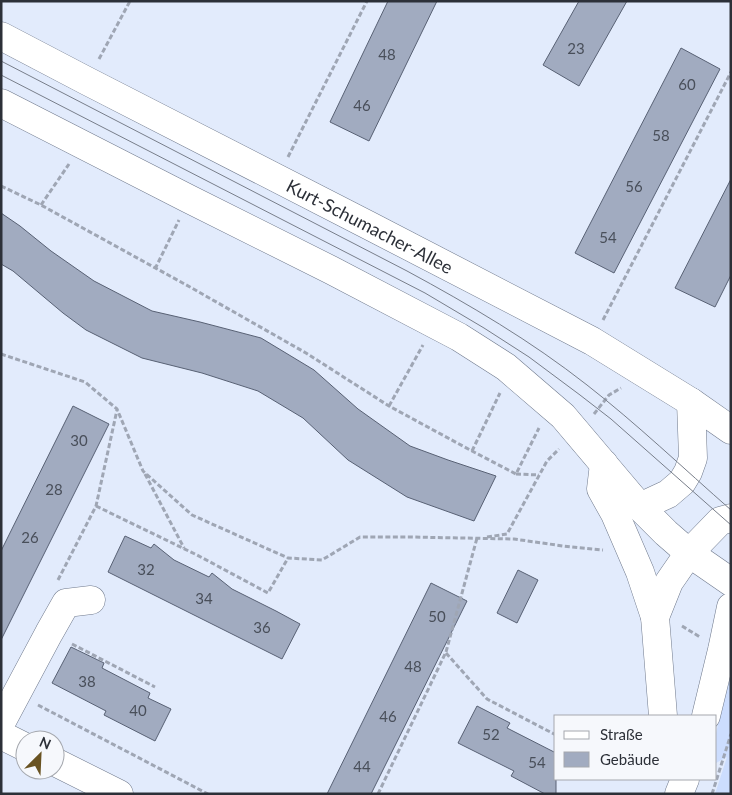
<svg xmlns="http://www.w3.org/2000/svg" width="732" height="795" font-family="Lato,sans-serif">
	<style>
		.green { fill: #ccddfe }
		.building { fill: #a1abc0; stroke: #586174 }
		.lines { fill: none; stroke-linecap: round; stroke-linejoin: round }
		.minor-casing { stroke: #6f798c; stroke-width: 29 }
		.path { stroke: #9fa6b4; stroke-width: 3; stroke-dasharray: 5 2.5; stroke-linecap: butt }
		.minor { stroke: #fff; stroke-width: 28 }
		.tram { stroke: #787e8a; stroke-width: 1 }
		.labels { text-anchor: middle; dominant-baseline: central; stroke-width: 4; stroke-linejoin: round; paint-order: stroke }
		.number-label { font-size: 15px; fill: #494f5a }
		.street-label { font-size: 18px; fill: #2c3038; stroke: #f6f8fc }
	</style>
	<rect width="100%" height="100%" fill="#e2ebfc"/>
	<polygon class="green" points="731,675 731,794 715,794 727,757 716,763 716,733 730,676"/>
	<g class="building">
		<polygon points="388,1 437,1 369,141 330,122"/>
		<polygon points="579,1 627,1 579,86 543,65"/>
		<polygon points="681,48 720,69 614,273 575,253"/>
		<polygon points="731,179 731,275 715,307 675,288"/>
		<polygon points="1,213 20,226 51,251 94,281 152,311 200,322 261,338 314,370 358,409 410,446 448,460 496,476 474,521 407,497 348,460 303,418 258,391 202,373 142,358 86,330 63,313 13,271 1,264"/>
		<polygon points="73,406 109,424 1,640 1,551"/>
		<polygon points="125,536 151,548 154,544 174,560 209,577 212,573 232,589 276,611 300,624 282,659 108,572"/>
		<polygon points="518,570 538,580 517,623 497,613"/>
		<polygon points="431,583 467,601 371,794 327,794"/>
		<polygon points="71,647 104,663 102,668 150,693 148,698 171,709 155,741 104,715 106,711 52,683"/>
		<polygon points="477,706 510,723 507,728 556,753 556,794 545,794 511,776 514,771 458,743"/>
	</g>
	<g class="lines">
		<g class="minor-casing">
			<g id="minor">
				<path id="s1" d="M1,36L87,81L368,225L592,341L691,402L731,430"/>
				<polyline points="1,103 189,199 331,270 459,337 506,367 563,416 640,507 666,533 689,553 731,582"/>
				<polyline points="604,464 601,489 615,514 640,572 655,617 663,716"/>
				<polyline points="640,507 668,494 682,482 688,472 693,458 691,402"/>
				<polyline points="655,617 669,582 689,553 720,521 731,518"/>
				<polyline points="706,716 722,650 731,607"/>
				<polyline points="1,723 49,633 66,603 91,600"/>
				<polyline points="1,735 25,747"/>
				<polyline points="55,762 119,794"/>
				<polyline points="679,794 685,779"/>
			</g>
		</g>
		<g class="path">
			<polyline points="99,59 130,1"/>
			<polyline points="288,157 367,1"/>
			<polyline points="1,186 41,205 190,287 306,353 389,406 472,451 516,474 539,428"/>
			<polyline points="41,205 69,164"/>
			<polyline points="155,269 179,220"/>
			<polyline points="603,320 731,72"/>
			<polyline points="1,354 85,382 117,409 143,471 192,515 288,558 322,560 360,537 410,537 514,539 563,546 603,550"/>
			<polyline points="389,406 423,345"/>
			<polyline points="594,414 609,395 621,388"/>
			<polyline points="472,451 500,393"/>
			<polyline points="145,474 184,548"/>
			<polyline points="516,474 539,475"/>
			<polyline points="96,506 197,555 268,593 288,558"/>
			<polyline points="487,537 507,534 547,461 559,449"/>
			<polyline points="58,580 96,506 117,410"/>
			<polyline points="682,626 700,637"/>
			<polyline points="72,644 155,687"/>
			<polyline points="446,653 487,699 556,735"/>
			<polyline points="38,705 208,794"/>
			<polyline points="378,794 446,652 477,538 478,538"/>
			<polyline points="712,794 731,734"/>
		</g>
		<use href="#minor" class="minor"/>
		<g class="tram">
			<path d="M1,61L407,271C470,305 531,341 587,385C637,424 683,468 731,510"/>
			<polyline points="1,75 425,293 484,328 529,357 580,395 611,419 731,525"/>
		</g>
	</g>
	<g class="labels">
		<g class="number-label">
			<text x="576" y="48">23</text>
			<text x="387" y="54">48</text>
			<text x="687" y="84">60</text>
			<text x="362" y="105">46</text>
			<text x="661" y="135">58</text>
			<text x="634" y="186">56</text>
			<text x="608" y="237">54</text>
			<text x="79" y="440">30</text>
			<text x="54" y="489">28</text>
			<text x="30" y="537">26</text>
			<text x="146" y="569">32</text>
			<text x="204" y="598">34</text>
			<text x="437" y="616">50</text>
			<text x="262" y="627">36</text>
			<text x="413" y="666">48</text>
			<text x="87" y="681">38</text>
			<text x="138" y="710">40</text>
			<text x="388" y="716">46</text>
			<text x="491" y="734">52</text>
			<text x="537" y="762">54</text>
			<text x="362" y="766">44</text>
		</g>
		<g class="street-label">
			<text stroke="none"><textPath href="#s1" startOffset="415">Kurt-Schumacher-Allee</textPath></text>
		</g>
	</g>
	<rect width="732" height="795" fill="none" stroke="#2c3038" stroke-width="5"/>
	<rect x="554" y="715" width="162" height="65" fill="#f6f8fc" stroke="#a5a8ae"/>
	<rect x="564" y="731" width="25" height="8" fill="#ffffff" stroke="#a5a8ae"/>
	<text x="600" y="740" font-size="15" fill="#2c3038">Straße</text>
	<rect x="564" y="752" width="25" height="15" fill="#a1abc0" stroke="#a5a8ae"/>
	<text x="600" y="765" font-size="15" fill="#2c3038">Gebäude</text>
	<g transform="translate(40 755) rotate(24)"><circle r="24" fill="#f6f8fc" stroke="#a5a8ae"/>
	<path d="M0-4L9 19L0 12L-9 19Z" fill="#695322"/>
	<text y="-8" font-size="14" font-weight="bold" text-anchor="middle" fill="#2c3038">N</text>
	</g>
</svg>
